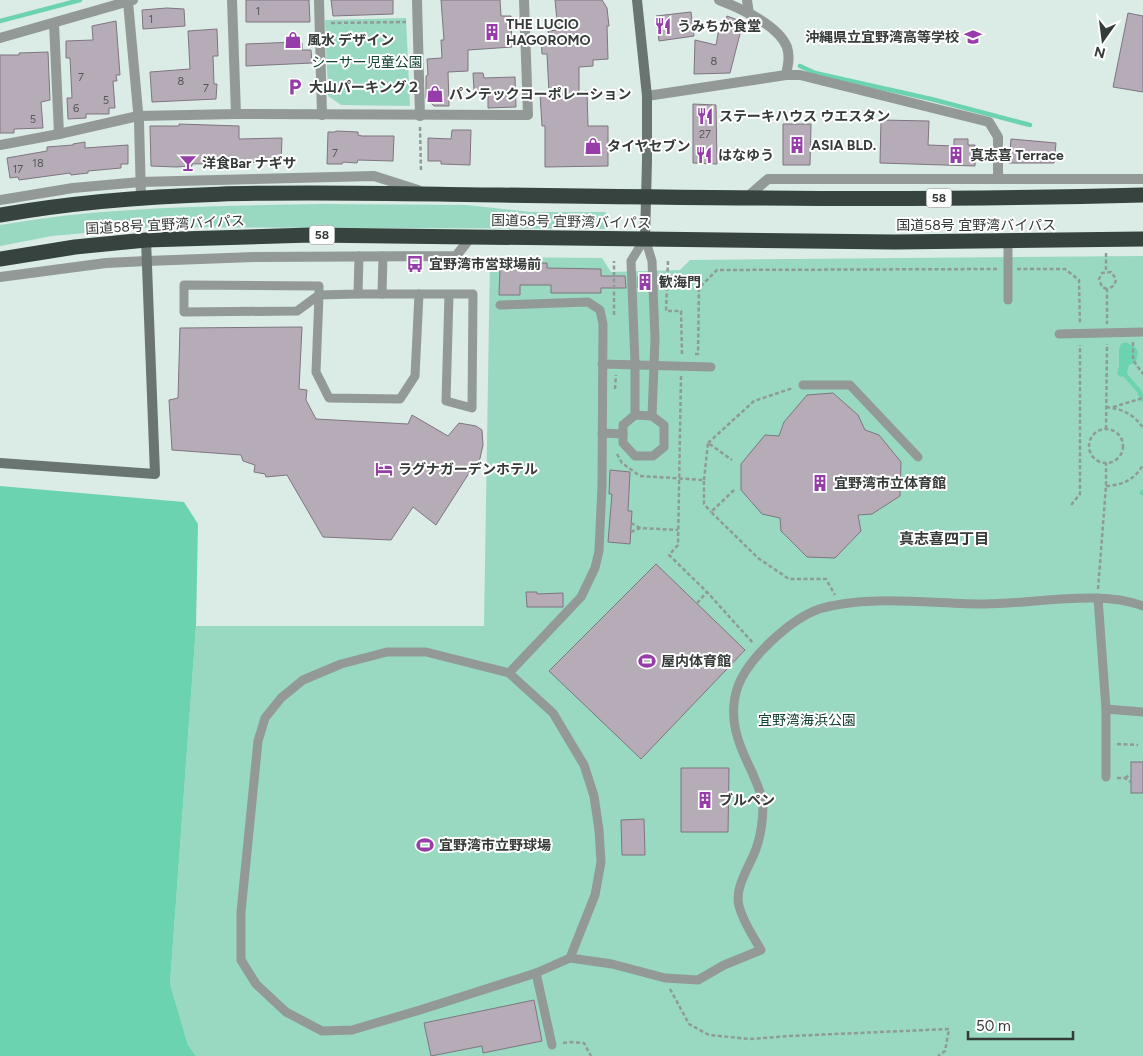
<svg xmlns="http://www.w3.org/2000/svg" width="1143" height="1056" font-family="Figtree,'Noto Sans JP',sans-serif">
	<style>
		.green { fill: #99d9c1 }
		.water { fill: #6bd3b0 }
		.lines { fill: none; stroke-linecap: round; stroke-linejoin: round }
		.stream { stroke: #6bd3b0; stroke-width: 4.5 }
		.building { fill: #b5acb7; stroke: #7e7580 }
		.path { stroke: #8f9b96; stroke-width: 2.5; stroke-dasharray: 4 2.5; stroke-linecap: butt }
		.lane { stroke: #929996; stroke-width: 9 }
		.street { stroke: #929996; stroke-width: 10 }
		.secondary { stroke: #6a7470; stroke-width: 10 }
		.highway { stroke: #36433e; stroke-width: 15 }
		.labels { text-anchor: middle; dominant-baseline: central; stroke-width: 4; stroke-linejoin: round; paint-order: stroke }
		.number-label { font-size: 11px; fill: #555758 }
		.shield { fill: #fff; stroke: #727674; stroke-width: 1 }
		.shield-label { font-size: 12px; font-weight: bold; fill: #353b38 }
		.poi-label { font-size: 14px; font-weight: bold; fill: #353b38; stroke: #fff; text-anchor: start }
		.park-label { font-size: 14px; fill: #134133; stroke: #fff }
		.street-label { font-size: 14px; fill: #353b38; stroke: #fff }
		.neighbourhood-label { font-size: 15px; font-weight: bold; fill: #353b38; stroke: #fff }
	</style>
	<rect width="100%" height="100%" fill="#dbebe5"/>
	<g class="green">
		<polygon points="406,18 410,106 341,105 328,96 325,20"/>
		<path d="M323,204L467,205L531,212H605C609,218 608,221 607,228L604,229L152,227L52,236L0,246V225C107,206 215,206 323,204Z"/>
		<polygon points="1143,256 1143,1056 196,1056 188,1045 170,984 196,626 484,626 490,257 602,258 611,272 680,270 690,260"/>
	</g>
	<g class="water">
		<polygon points="1126,342 1135,347 1138,352 1136,362 1129,365 1126,376 1121,377 1117,374 1119,367 1119,349 1121,344"/>
		<polygon points="0,486 184,502 198,524 196,626 170,984 188,1045 196,1056 0,1056"/>
	</g>
	<g class="lines">
		<g class="stream">
			<polyline points="0,21 80,0"/>
			<polyline points="800,66 815,73 931,99 1030,125"/>
			<polyline points="1126,376 1139,391 1143,400"/>
			<polyline points="1142,493 1143,492"/>
		</g>
	</g>
	<g class="building">
		<polygon points="246,0 309,0 310,22 246,22"/>
		<polygon points="331,0 393,0 393,14 333,16"/>
		<polygon points="441,0 500,0 501,16 511,16 512,47 468,50 468,71 448,72 449,106 434,106 426,98 426,76 428,75 427,59 442,58 441,40 444,40"/>
		<polygon points="555,0 602,0 607,8 609,26 607,26 608,59 593,60 593,66 579,67 579,92 587,91 588,126 608,126 608,166 545,167 545,126 542,126 540,94 549,93 547,54 542,54 541,37 549,37 548,31 558,30"/>
		<polygon points="167,8 184,9 185,26 143,29 142,10"/>
		<polygon points="691,12 694,36 659,41 656,16"/>
		<polygon points="1128,13 1143,16 1143,92 1113,87"/>
		<polygon points="727,16 743,22 730,73 694,74 695,40 716,45 719,28 724,29"/>
		<polygon points="116,21 120,75 116,75 117,81 113,81 115,108 109,108 109,114 86,114 86,118 68,119 67,98 72,98 70,58 66,58 66,41 93,40 92,26"/>
		<polygon points="217,29 218,56 213,56 214,84 217,84 216,99 152,102 150,72 190,69 188,31"/>
		<polygon points="296,42 302,43 302,50 311,50 312,63 246,66 246,44"/>
		<polygon points="48,52 50,100 41,102 43,128 14,129 14,133 0,133 0,55 19,55 19,53"/>
		<polygon points="473,73 483,73 484,78 515,77 516,107 488,108 488,90 474,90"/>
		<polygon points="693,104 716,105 717,164 693,163"/>
		<polygon points="881,120 929,121 928,145 954,146 954,139 968,139 968,145 975,145 975,166 880,163"/>
		<polygon points="179,124 239,126 239,139 282,138 281,162 192,164 192,166 176,167 151,166 150,126 179,126"/>
		<polygon points="783,124 811,124 810,165 783,165"/>
		<polygon points="452,130 471,130 470,165 441,164 441,161 428,161 428,138 451,139"/>
		<polygon points="336,131 358,132 358,135 362,136 394,136 393,161 358,160 357,163 343,162 342,164 327,164 328,132 335,132"/>
		<polygon points="1011,139 1056,143 1054,163 1009,163"/>
		<polygon points="85,142 85,148 128,145 128,164 121,164 121,168 88,171 88,173 71,175 70,173 19,180 18,177 10,178 7,158 47,151 47,147 73,145 73,144"/>
		<polygon points="547,263 547,268 601,269 601,276 625,276 626,288 601,288 601,293 551,293 551,285 520,285 520,295 499,295 500,269 523,270 523,264"/>
		<polygon points="638,276 646,276 647,288 638,288"/>
		<rect x="659" y="276" width="15" height="12"/>
		<polygon points="302,327 299,389 307,390 306,400 316,419 408,424 412,415 448,436 459,423 476,426 482,430 483,445 478,467 475,472 471,470 436,525 413,507 391,540 323,537 287,475 266,477 265,474 254,472 255,465 243,461 241,455 172,450 169,400 178,398 180,328"/>
		<polygon points="833,393 858,415 865,430 879,435 901,462 900,496 872,514 858,515 861,531 835,558 807,557 781,531 780,518 762,514 741,490 741,464 765,435 779,436 784,422 807,395"/>
		<polygon points="610,470 630,472 628,511 632,511 630,544 608,542 612,494 609,494"/>
		<polygon points="656,564 745,650 641,759 549,671"/>
		<polygon points="526,592 537,592 537,594 563,593 563,607 527,607"/>
		<rect x="1131" y="762" width="12" height="31"/>
		<polygon points="681,768 729,768 728,832 681,832"/>
		<polygon points="644,819 645,855 622,855 621,820"/>
		<polygon points="534,1000 542,1041 483,1053 482,1046 431,1056 424,1023"/>
	</g>
	<g class="lines">
		<g class="path">
			<polyline points="331,23 406,22"/>
			<polyline points="420,127 421,171"/>
			<polyline points="1106,253 1106,272"/>
			<polyline points="668,261 666,311 681,311 682,355"/>
			<polyline points="1017,269 1065,269 1079,280 1080,324"/>
			<path d="M1107,289L1102,287L1099,279L1102,273L1111,272L1116,279C1115,285 1113,287 1107,289V324"/>
			<polyline points="614,315 614,261"/>
			<polyline points="1133,342 1133,360 1143,374"/>
			<polyline points="695,354 698,354 699,288 717,270 997,269"/>
			<polyline points="681,376 678,545 669,555 707,592 753,643"/>
			<polyline points="615,389 616,375"/>
			<path d="M1106,407C1122,409 1134,414 1143,428"/>
			<polyline points="1113,407 1143,398"/>
			<polyline points="1106,429 1107,344"/>
			<circle cx="1106" cy="446" r="17"/>
			<polyline points="708,443 754,401 793,388"/>
			<polyline points="617,454 622,463 640,476 704,480 704,504 711,512"/>
			<polyline points="704,480 708,443 732,460"/>
			<path d="M1106,486C1123,485 1134,480 1143,465"/>
			<polyline points="734,490 711,512 758,558 789,579 826,579 835,595"/>
			<polyline points="1071,505 1080,494 1080,345"/>
			<polyline points="631,523 640,528"/>
			<polyline points="631,532 640,528 678,530"/>
			<polyline points="1098,589 1106,486 1106,463"/>
			<polyline points="697,603 707,592"/>
			<polyline points="1117,744 1138,745"/>
			<polyline points="1117,778 1125,778 1131,782"/>
			<polyline points="1125,778 1131,774"/>
			<polyline points="670,989 689,1024 709,1035 750,1039 790,1036 949,1029 945,1051 938,1056"/>
			<polyline points="563,1043 571,1042 584,1043 591,1056"/>
		</g>
		<g class="lane">
			<polyline points="645,238 652,261 655,339 652,416"/>
			<polyline points="1008,242 1008,300"/>
			<polyline points="359,256 358,294 319,295 316,372 329,398 400,399 415,376 419,294 382,294 383,256"/>
			<polygon points="184,285 319,286 319,295 297,311 184,312"/>
			<polyline points="358,294 382,294"/>
			<polyline points="419,294 473,294 472,408 446,401 449,294"/>
			<polyline points="500,305 588,302 600,310 603,324 602,486 599,551 595,568 581,597 509,673"/>
			<polyline points="1059,334 1143,332"/>
			<polyline points="602,364 711,367"/>
			<polyline points="803,385 850,385 918,457"/>
			<polyline points="635,415 635,364 631,261 645,238"/>
			<polygon points="635,415 652,416 664,425 664,447 653,456 635,456 623,443 623,425"/>
			<polyline points="602,433 623,434"/>
			<polyline points="1098,598 1106,709 1106,777"/>
			<polyline points="1106,709 1143,712"/>
			<path d="M570,958L595,895L601,862L599,830L594,796L584,765L553,713L509,673L426,652H387L341,664L303,680L281,698L265,718L258,741L241,912V960L256,984L286,1012L322,1031L352,1030L420,1010L536,973L570,958L612,964L665,978L698,980L724,965L761,950C753,936 743,922 739,906C734,887 750,866 756,849C761,835 763,819 763,804C762,794 756,782 752,772C738,744 727,717 738,686C749,657 791,619 819,609C868,594 934,604 985,604C1031,604 1101,589 1143,606"/>
			<polyline points="536,973 552,1045"/>
		</g>
		<g class="street">
			<polyline points="232,0 236,114"/>
			<polyline points="319,0 322,115"/>
			<polyline points="417,0 420,116"/>
			<path d="M719,0C740,8 778,25 787,47C790,57 788,65 786,75"/>
			<polyline points="747,0 749,14"/>
			<polyline points="128,2 139,122 141,198"/>
			<polyline points="54,23 59,134"/>
			<polyline points="0,38 133,0"/>
			<polyline points="647,96 786,75 800,75 989,122 998,137 998,179"/>
			<polyline points="0,145 59,134 138,116 236,114 528,115 524,0"/>
			<polyline points="746,198 768,179 1143,179"/>
			<polyline points="0,200 73,188 140,182 374,176 418,190"/>
			<polyline points="0,277 106,263 147,261 254,257 456,256 471,237"/>
		</g>
		<g class="secondary">
			<polyline points="637,0 647,96 647,160 645,238"/>
			<polyline points="0,463 155,474 146,240"/>
		</g>
		<g class="highway">
			<path d="M0,215C164,186 333,193 499,195C714,198 928,201 1143,195"/>
			<polyline points="0,259 75,247 146,240 311,235 895,242 1143,239"/>
		</g>
	</g>
	<defs>
		<g id="restaurant-bare" transform="scale(1.35)"><path d="M-5-6h1v4h1v-4h1v4h1v-4h1v5L-1.5 .5V6h-2V.5L-5-1ZM5-6V6H3V1.5H1.5Q1.5-4 5-6Z" fill="#963da9" stroke="#fff" stroke-width="2.5" paint-order="stroke"/></g>
		<g id="building-bare" transform="scale(1.35)"><path d="M-4-6H4V6H1V3H-1V6H-4ZM-2.5-4.3h1.7v1.8h-1.7ZM.8-4.3h1.7v1.8H.8ZM-2.5-1h1.7V.8h-1.7ZM.8-1h1.7V.8H.8Z" fill="#963da9" stroke="#fff" stroke-width="2.5" paint-order="stroke"/></g>
		<g id="school-bare" transform="scale(1.35)"><path d="M0-5L7-2L0 1L-7-2ZM-4 1L0 2.5L4 1V4Q0 6-4 4Z" fill="#963da9" stroke="#fff" stroke-width="2.5" paint-order="stroke"/></g>
		<g id="shop-bare" transform="scale(1.35)"><path d="M-5-2.5h2.3a2.7 3.5 0 0 1 5.4 0H5L5.5 6h-11ZM-1.5-2.5h3a1.5 2.3 0 0 0-3 0Z" fill="#963da9" stroke="#fff" stroke-width="2.5" paint-order="stroke"/></g>
		<g id="parking-bare" transform="scale(1.35)"><path d="M-3.5-5.5H1a3.5 3.5 0 0 1 0 7H-1V5.5H-3.5ZM-1-3.4V-.6H.8a1.4 1.4 0 0 0 0-2.8Z" fill="#963da9" stroke="#fff" stroke-width="2.5" paint-order="stroke"/></g>
		<g id="bar-bare" transform="scale(1.35)"><path d="M-6-5H6L.8 .8V4.5H3.5V6h-7V4.5H-.8V.8Z" fill="#963da9" stroke="#fff" stroke-width="2.5" paint-order="stroke"/></g>
		<g id="bus-bare" transform="scale(1.35)"><path d="M-5-6H5V4H4V6H2V4H-2V6H-4V4H-5ZM-3.5-4V0h7V-4ZM-3.5 1.2v1.5H-2V1.2ZM2 1.2v1.5H3.5V1.2Z" fill="#963da9" stroke="#fff" stroke-width="2.5" paint-order="stroke"/></g>
		<g id="hotel-bare" transform="scale(1.35)"><path d="M-6-4.5h1.5V1H6V5H4.5V3h-9V5H-6ZM-4 0a1.8 1.8 0 1 1 3.6 0ZM.5 0V-2.5h3Q6-2.5 6 0Z" fill="#963da9" stroke="#fff" stroke-width="2.5" paint-order="stroke"/></g>
		<g id="stadium-bare" transform="scale(1.35)"><path d="M0-5a6.5 5 0 1 0 0 10a6.5 5 0 1 0 0-10ZM-3.5-1.8h7v3.6h-7Z" fill="#963da9" stroke="#fff" stroke-width="2.5" paint-order="stroke"/></g>
	</defs>
	<g fill-rule="evenodd">
		<use href="#restaurant-bare" x="663" y="26"/>
		<use href="#building-bare" x="492" y="32"/>
		<use href="#school-bare" x="973" y="37"/>
		<use href="#shop-bare" x="293" y="40"/>
		<use href="#parking-bare" x="295" y="87"/>
		<use href="#shop-bare" x="435" y="94"/>
		<use href="#restaurant-bare" x="705" y="116"/>
		<use href="#building-bare" x="797" y="145"/>
		<use href="#shop-bare" x="593" y="146"/>
		<use href="#restaurant-bare" x="704" y="155"/>
		<use href="#building-bare" x="956" y="155"/>
		<use href="#bar-bare" x="188" y="163"/>
		<use href="#bus-bare" x="415" y="264"/>
		<use href="#building-bare" x="645" y="282"/>
		<use href="#hotel-bare" x="384" y="469"/>
		<use href="#building-bare" x="820" y="483"/>
		<use href="#stadium-bare" x="647" y="661"/>
		<use href="#building-bare" x="705" y="800"/>
		<use href="#stadium-bare" x="425" y="845"/>
	</g>
	<g class="labels">
		<g class="number-label">
			<text x="258" y="11">1</text>
			<text x="151" y="19">1</text>
			<text x="714" y="61">8</text>
			<text x="81" y="77">7</text>
			<text x="181" y="81">8</text>
			<text x="206" y="88">7</text>
			<text x="106" y="100">5</text>
			<text x="76" y="108">6</text>
			<text x="33" y="119">5</text>
			<text x="705" y="134">27</text>
			<text x="335" y="153">7</text>
			<text x="38" y="163">18</text>
			<text x="18" y="169">17</text>
		</g>
		<g class="shield">
			<rect x="926.5" y="188.5" width="25" height="19" rx="4"/>
			<rect x="309.5" y="225.5" width="25" height="19" rx="4"/>
		</g>
		<g class="shield-label">
			<text x="939" y="198">58</text>
			<text x="322" y="235">58</text>
		</g>
		<g class="poi-label">
			<text x="506" y="24">THE LUCIO<tspan x="506" dy="16">HAGOROMO</tspan></text>
			<text x="677" y="26">うみちか食堂</text>
			<text x="959" y="37" text-anchor="end">沖縄県立宜野湾高等学校</text>
			<text x="307" y="40">風水 デザイン</text>
			<text x="309" y="87">大山パーキング２</text>
			<text x="449" y="94">パンテックコーポレーション</text>
			<text x="719" y="116">ステーキハウス ウエスタン</text>
			<text x="811" y="145">ASIA BLD.</text>
			<text x="607" y="146">タイヤセブン</text>
			<text x="718" y="155">はなゆう</text>
			<text x="970" y="155">真志喜 Terrace</text>
			<text x="202" y="163">洋食Bar ナギサ</text>
			<text x="429" y="264">宜野湾市営球場前</text>
			<text x="659" y="282">歓海門</text>
			<text x="398" y="469">ラグナガーデンホテル</text>
			<text x="834" y="483">宜野湾市立体育館</text>
			<text x="661" y="661">屋内体育館</text>
			<text x="719" y="800">ブルペン</text>
			<text x="439" y="845">宜野湾市立野球場</text>
		</g>
		<g class="park-label">
			<text x="367" y="62">シーサー児童公園</text>
			<text x="807" y="720">宜野湾海浜公園</text>
		</g>
		<g class="street-label">
			<text transform="translate(571 222) rotate(1)">国道58号 宜野湾バイパス</text>
			<text transform="translate(165 225) rotate(-3)">国道58号 宜野湾バイパス</text>
			<text x="976" y="225">国道58号 宜野湾バイパス</text>
		</g>
		<g class="neighbourhood-label">
			<text x="944" y="539">真志喜四丁目</text>
		</g>
	</g>
	<g transform="translate(1103 40) rotate(194)" stroke="#ffffff" stroke-width="4" paint-order="stroke">
	<path d="M0-4L9 19L0 12L-9 19Z" fill="#353b38"/>
	<text y="-8" font-size="14" font-weight="bold" text-anchor="middle" fill="#353b38">N</text>
	</g>
	<path d="M968 1031v8h105v-8" fill="none" stroke="#353b38" stroke-width="2.5"/>
	<text x="976" y="1031" font-size="15" fill="#353b38" stroke="#ffffff" stroke-width="4" paint-order="stroke">50 m</text>
</svg>
